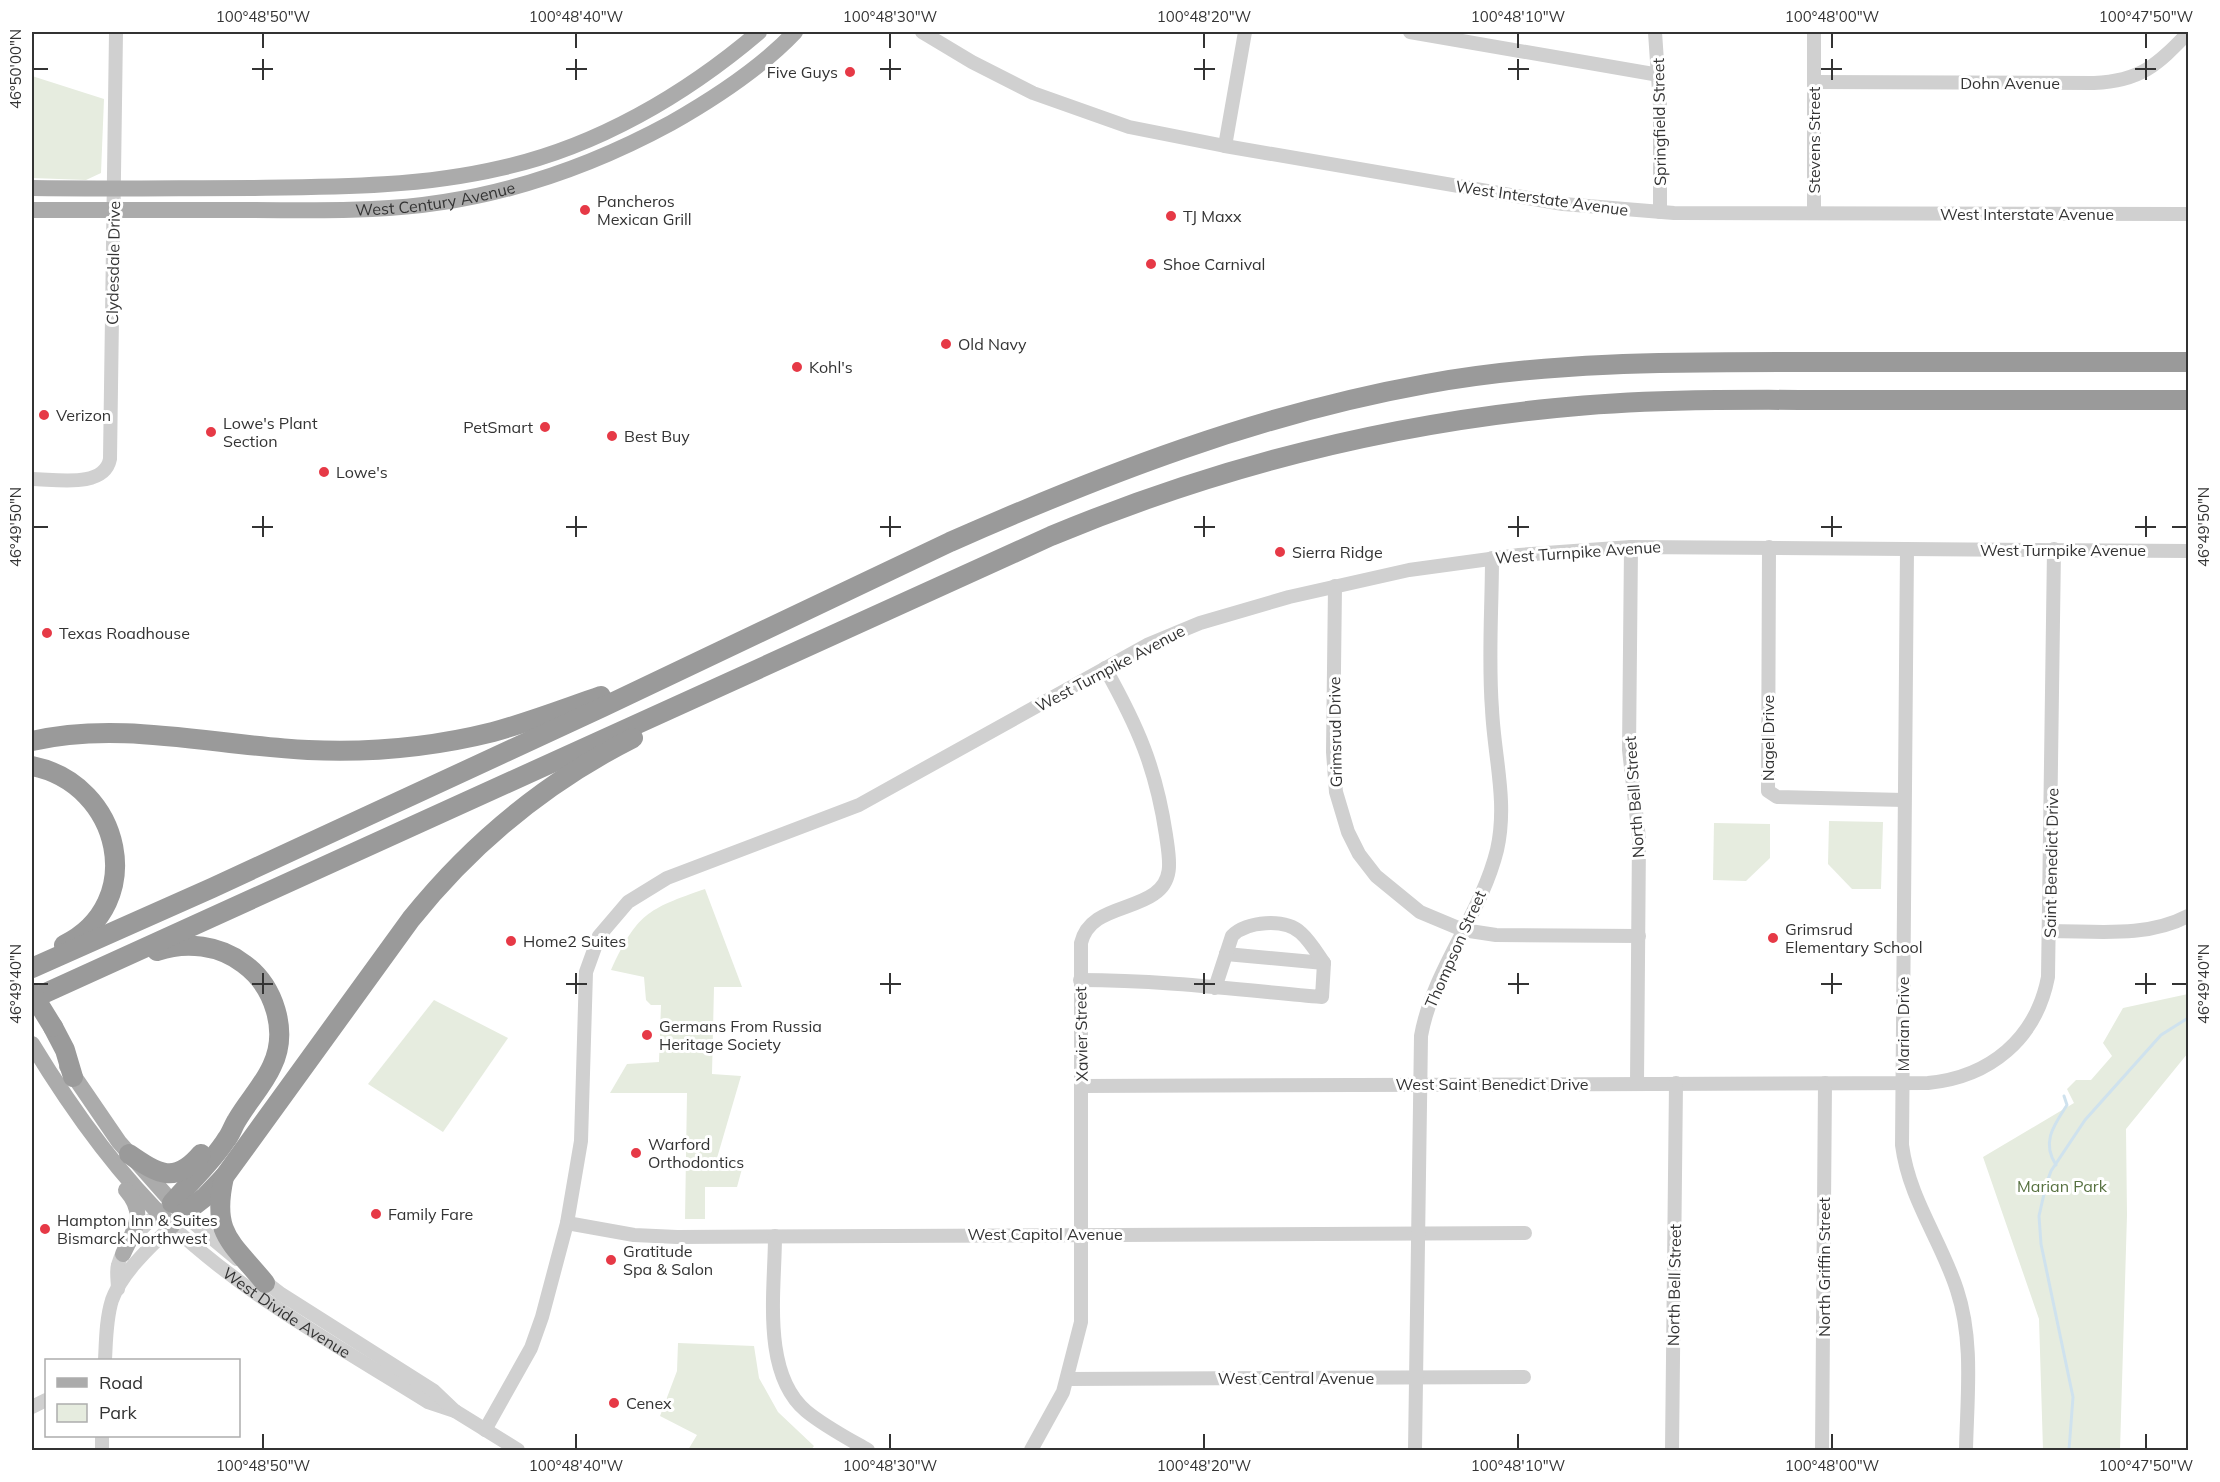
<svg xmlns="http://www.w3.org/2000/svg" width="2220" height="1482" font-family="Mulish,sans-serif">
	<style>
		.green { fill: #e6ecdf }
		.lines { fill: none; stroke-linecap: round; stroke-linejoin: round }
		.stream { stroke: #cfe2ee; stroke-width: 3 }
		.minor { stroke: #d0d0d0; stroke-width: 14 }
		.major { stroke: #ababab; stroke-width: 16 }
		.highway { stroke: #9a9a9a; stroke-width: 20 }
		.highway-bridge { stroke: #9a9a9a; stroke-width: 20 }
		.ticks { fill: none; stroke: #333; stroke-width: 2 }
		.poi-dot { fill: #e63946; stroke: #fff; stroke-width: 2 }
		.labels { text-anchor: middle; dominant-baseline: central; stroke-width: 6; stroke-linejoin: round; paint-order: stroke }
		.poi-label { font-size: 16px; fill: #333; stroke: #fff; text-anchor: start }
		.street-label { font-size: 16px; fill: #333; stroke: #fff }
		.park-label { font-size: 16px; fill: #56703f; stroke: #fff }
		.neatline { fill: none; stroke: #333; stroke-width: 2 }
		.ticks-label { font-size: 15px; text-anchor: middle; fill: #333 }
	</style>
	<rect width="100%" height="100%" fill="#fff"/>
	<g class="green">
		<polygon points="32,76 104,99 101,173 86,180 32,178"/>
		<polygon points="1829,821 1883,822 1881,889 1852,889 1828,864"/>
		<polygon points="1714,823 1770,824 1770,858 1746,881 1713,880"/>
		<path d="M705,889L742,987H714L712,1074L741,1076L717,1158L743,1165L737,1187H705V1219H685L687,1093H610L627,1064L659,1062L661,1005H651L646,1000L644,977L611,970C637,914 647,909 705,889Z"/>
		<polygon points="2188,994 2188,1053 2126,1129 2127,1215 2120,1450 2043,1450 2039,1319 1983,1157 2074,1103 2067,1089 2076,1080 2091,1080 2112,1056 2103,1043 2123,1008"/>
		<polygon points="434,1000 508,1038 443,1132 368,1084"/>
		<polygon points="678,1343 754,1346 759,1378 778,1412 814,1446 811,1450 688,1450 697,1435 660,1416 677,1371"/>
	</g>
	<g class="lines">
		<g class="stream">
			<path d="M2056,1165C2041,1142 2054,1125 2067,1105L2064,1096"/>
			<polyline points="2069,1450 2073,1397 2041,1244 2039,1216 2046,1185 2051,1171 2085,1120 2161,1035 2188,1018"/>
		</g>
		<g class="minor">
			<polyline points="922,32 972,62 1033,93 1129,127 1225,146 1563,204 1674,213 2188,214"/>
			<polyline points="1410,32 1659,75"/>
			<polyline points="1655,32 1660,106 1660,212"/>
			<path d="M1814,82L2094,83C2141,81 2157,65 2188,33"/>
			<polyline points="1225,146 1245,32"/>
			<polyline points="1814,213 1814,32"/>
			<path d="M32,479C55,479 104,489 110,459L116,32"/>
			<polyline points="1631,547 1629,750 1639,838 1637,1083"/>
			<polyline points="1769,547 1768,791 1777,797 1904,800"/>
			<path d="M1907,549L1902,1145C1909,1199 1941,1240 1957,1290C1974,1341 1967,1398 1966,1450"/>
			<polyline points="1335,586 1333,752 1336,792 1348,832 1359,854 1376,876 1420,912 1463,930 1496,935 1639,936"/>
			<path d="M2050,931C2097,931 2146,938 2188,916"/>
			<polyline points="1226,954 1324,963"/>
			<path d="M1080,980C1161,980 1242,990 1322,997L1324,963C1317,953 1310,941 1301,933C1285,918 1246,921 1232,936L1215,988"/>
			<path d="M1081,1086L1928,1083C1990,1077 2036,1039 2048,977L2054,549"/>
			<polyline points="567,1223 634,1235 677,1237 1525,1233"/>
			<path id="s1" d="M172,1226C248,1297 340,1347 428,1402L455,1411"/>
			<path d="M775,1236C775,1289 761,1373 806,1411C824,1426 847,1438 868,1450"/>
			<polyline points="259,1277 281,1294 434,1391 455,1411 518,1450"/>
			<path d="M118,1289C118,1282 116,1272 118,1265C123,1244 149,1220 166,1208"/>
			<path d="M105,1360C106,1341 106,1319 112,1300C124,1267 160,1239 183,1214L237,1259"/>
			<polyline points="1068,1379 1524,1377"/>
			<polyline points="32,1407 46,1400"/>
			<polyline points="485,1430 531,1348 542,1317 567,1223 581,1141 586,972 599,936 628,902 667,878 859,805 1147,645 1200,623 1289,597 1409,570 1519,555 1631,547 2188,551"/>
			<polyline points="102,1450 102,1436"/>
			<path d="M1031,1450L1063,1392L1081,1322V943C1089,909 1130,911 1154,894C1175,880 1169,857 1166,835C1156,768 1138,727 1105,668"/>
			<path d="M1415,1450L1421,1036C1433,969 1481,915 1497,850C1508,802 1494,756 1492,709C1488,659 1492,608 1492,558"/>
			<polyline points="1672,1450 1676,1083"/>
			<polyline points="1822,1450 1825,1083"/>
		</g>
		<g class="major">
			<path d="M32,188C105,189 179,188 253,188C336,187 420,187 501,168C596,147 685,95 759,32"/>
			<path id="s2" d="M32,210C104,210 177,210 250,210C291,210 332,211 372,209C478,205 579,173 671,123C715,98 760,69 795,32"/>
			<path d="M32,1044C72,1110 116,1172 172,1226"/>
			<polyline points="67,1066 119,1142 180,1211"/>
			<path d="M123,1254C135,1228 147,1214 126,1190"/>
		</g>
		<g class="highway">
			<path d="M32,741C121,720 217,746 308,750C370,753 433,747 493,732C530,722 566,708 601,696"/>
			<path d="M32,766C122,784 148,904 64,945"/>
			<path d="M157,951C186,941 220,945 244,964C274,986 289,1031 272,1066C263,1086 248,1101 237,1120C233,1126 231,1134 226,1140C212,1162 190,1182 172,1203"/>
			<path d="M32,968L212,888L603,707L950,542C1104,474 1259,414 1426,384C1550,361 1680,362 1807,362C1934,362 2061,362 2188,362"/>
			<path d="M32,999L1051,536C1212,469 1382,425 1556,408C1650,398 1745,400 1840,400C1956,400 2072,400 2188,400"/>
			<polyline points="53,1027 65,1050 73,1077"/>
			<path d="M129,1154C158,1174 175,1185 201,1154"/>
			<polyline points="183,1214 205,1197 224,1177"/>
			<path d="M265,1283C232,1242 211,1235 224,1177L411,919C472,843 546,782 633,738"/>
		</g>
		<polyline class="highway-bridge" points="32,993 53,1027"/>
	</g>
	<path class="ticks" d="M263,33V48M576,33V48M890,33V48M1204,33V48M1518,33V48M1832,33V48M2146,33V48M263,59V80M576,59V80M890,59V80M1204,59V80M1518,59V80M1832,59V80M2146,59V80M33,69H48M252,69H273M566,69H587M880,69H901M1194,69H1215M1508,69H1529M1821,69H1842M2135,69H2156M263,516V537M576,516V537M890,516V537M1204,516V537M1518,516V537M1832,516V537M2146,516V537M33,527H48M252,527H273M566,527H587M880,527H901M1194,527H1215M1508,527H1529M1821,527H1842M2135,527H2156M2172,527H2187M263,973V994M576,973V994M890,973V994M1204,973V994M1518,973V994M1832,973V994M2146,973V994M33,984H48M252,984H273M566,984H587M880,984H901M1194,984H1215M1508,984H1529M1821,984H1842M2135,984H2156M2172,984H2187M263,1434V1449M576,1434V1449M890,1434V1449M1204,1434V1449M1518,1434V1449M1832,1434V1449M2146,1434V1449"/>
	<g class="poi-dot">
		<circle cx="850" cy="72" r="6"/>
		<circle cx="585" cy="210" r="6"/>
		<circle cx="1171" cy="216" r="6"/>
		<circle cx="1151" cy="264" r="6"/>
		<circle cx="946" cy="344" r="6"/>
		<circle cx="797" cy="367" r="6"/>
		<circle cx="44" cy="415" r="6"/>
		<circle cx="545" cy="427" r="6"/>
		<circle cx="211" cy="432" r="6"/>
		<circle cx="612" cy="436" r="6"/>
		<circle cx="324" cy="472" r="6"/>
		<circle cx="1280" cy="552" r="6"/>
		<circle cx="47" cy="633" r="6"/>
		<circle cx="1773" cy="938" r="6"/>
		<circle cx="511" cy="941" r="6"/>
		<circle cx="647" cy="1035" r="6"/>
		<circle cx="636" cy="1153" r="6"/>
		<circle cx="376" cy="1214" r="6"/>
		<circle cx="45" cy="1229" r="6"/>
		<circle cx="611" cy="1260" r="6"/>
		<circle cx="614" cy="1403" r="6"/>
	</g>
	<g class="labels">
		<g class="poi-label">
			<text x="838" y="72" text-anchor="end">Five Guys</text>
			<text x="597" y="201">Pancheros<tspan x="597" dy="18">Mexican Grill</tspan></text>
			<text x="1183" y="216">TJ Maxx</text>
			<text x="1163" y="264">Shoe Carnival</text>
			<text x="958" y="344">Old Navy</text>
			<text x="809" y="367">Kohl's</text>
			<text x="56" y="415">Verizon</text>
			<text x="223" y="423">Lowe's Plant<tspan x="223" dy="18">Section</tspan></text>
			<text x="533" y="427" text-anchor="end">PetSmart</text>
			<text x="624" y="436">Best Buy</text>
			<text x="336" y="472">Lowe's</text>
			<text x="1292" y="552">Sierra Ridge</text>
			<text x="59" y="633">Texas Roadhouse</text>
			<text x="1785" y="929">Grimsrud<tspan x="1785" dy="18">Elementary School</tspan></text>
			<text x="523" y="941">Home2 Suites</text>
			<text x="659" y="1026">Germans From Russia<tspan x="659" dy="18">Heritage Society</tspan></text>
			<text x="648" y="1144">Warford<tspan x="648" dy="18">Orthodontics</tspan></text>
			<text x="388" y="1214">Family Fare</text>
			<text x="57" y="1220">Hampton Inn &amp; Suites<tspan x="57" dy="18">Bismarck Northwest</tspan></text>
			<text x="623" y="1251">Gratitude<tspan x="623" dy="18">Spa &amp; Salon</tspan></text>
			<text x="626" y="1403">Cenex</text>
		</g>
		<g class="street-label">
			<text x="2010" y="83">Dohn Avenue</text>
			<text transform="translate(1659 122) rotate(-91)">Springfield Street</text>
			<text transform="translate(1814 140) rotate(-90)">Stevens Street</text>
			<text stroke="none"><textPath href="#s2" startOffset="404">West Century Avenue</textPath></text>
			<text transform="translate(1542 198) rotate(8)">West Interstate Avenue</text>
			<text x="2027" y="214">West Interstate Avenue</text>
			<text transform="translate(113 263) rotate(-89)">Clydesdale Drive</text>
			<text x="2063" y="550">West Turnpike Avenue</text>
			<text transform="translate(1578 552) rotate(-4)">West Turnpike Avenue</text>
			<text transform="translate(1110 668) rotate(-28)">West Turnpike Avenue</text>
			<text transform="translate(1335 732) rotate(-91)">Grimsrud Drive</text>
			<text transform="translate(1768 738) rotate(-90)">Nagel Drive</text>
			<text transform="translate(1634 797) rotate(-94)">North Bell Street</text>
			<text transform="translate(2051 863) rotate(-89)">Saint Benedict Drive</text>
			<text transform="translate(1455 949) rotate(-66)">Thompson Street</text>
			<text transform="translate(1903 1024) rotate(-90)">Marian Drive</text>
			<text transform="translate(1081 1034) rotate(-91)">Xavier Street</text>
			<text x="1492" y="1084">West Saint Benedict Drive</text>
			<text x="1045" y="1234">West Capitol Avenue</text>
			<text transform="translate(1824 1267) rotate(-90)">North Griffin Street</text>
			<text transform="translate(1674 1285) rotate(-89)">North Bell Street</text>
			<text stroke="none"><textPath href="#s1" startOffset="144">West Divide Avenue</textPath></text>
			<text x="1296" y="1378">West Central Avenue</text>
		</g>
		<g class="park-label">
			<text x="2062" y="1186">Marian Park</text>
		</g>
	</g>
	<rect width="2220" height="1482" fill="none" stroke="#ffffff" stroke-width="66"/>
	<rect x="45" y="1359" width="195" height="78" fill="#ffffff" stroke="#adadad" stroke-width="1.5"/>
	<rect x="57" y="1378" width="30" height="9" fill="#ababab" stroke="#adadad" stroke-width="1.5"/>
	<text x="99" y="1389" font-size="18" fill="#333333">Road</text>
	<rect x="57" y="1404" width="30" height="18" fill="#e6ecdf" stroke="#adadad" stroke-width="1.5"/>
	<text x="99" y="1419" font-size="18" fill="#333333">Park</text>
	<rect x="33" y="33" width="2154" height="1416" class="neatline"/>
	<g class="ticks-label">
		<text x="263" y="22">100°48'50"W</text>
		<text x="576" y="22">100°48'40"W</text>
		<text x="890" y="22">100°48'30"W</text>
		<text x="1204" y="22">100°48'20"W</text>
		<text x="1518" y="22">100°48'10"W</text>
		<text x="1832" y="22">100°48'00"W</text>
		<text x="2146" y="22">100°47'50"W</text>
		<text transform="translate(16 69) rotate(-90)" y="5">46°50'00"N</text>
		<text transform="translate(16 527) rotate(-90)" y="5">46°49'50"N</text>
		<text transform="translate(2204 527) rotate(-90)" y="5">46°49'50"N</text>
		<text transform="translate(16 984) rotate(-90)" y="5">46°49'40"N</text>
		<text transform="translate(2204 984) rotate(-90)" y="5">46°49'40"N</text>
		<text x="263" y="1471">100°48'50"W</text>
		<text x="576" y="1471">100°48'40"W</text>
		<text x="890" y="1471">100°48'30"W</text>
		<text x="1204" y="1471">100°48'20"W</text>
		<text x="1518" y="1471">100°48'10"W</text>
		<text x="1832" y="1471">100°48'00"W</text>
		<text x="2146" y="1471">100°47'50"W</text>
	</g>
</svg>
